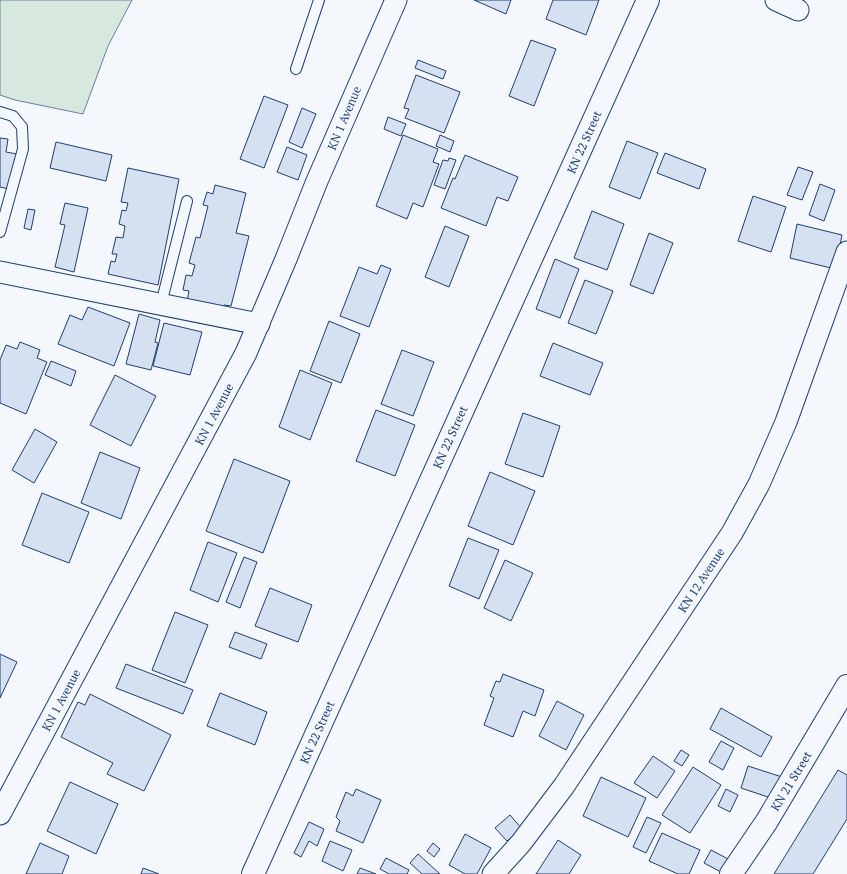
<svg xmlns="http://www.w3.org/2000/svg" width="847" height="874" font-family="'PT Serif',serif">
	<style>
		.green { fill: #d7e8df; stroke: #687fa3 }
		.building { fill: #d5e0f0; stroke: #1d3f73 }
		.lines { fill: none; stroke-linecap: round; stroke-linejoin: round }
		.lane-casing { stroke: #1d3f73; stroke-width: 12 }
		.street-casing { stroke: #1d3f73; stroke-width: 23 }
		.secondary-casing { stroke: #1d3f73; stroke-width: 24 }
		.lane { stroke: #f4f7fb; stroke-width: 10 }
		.street { stroke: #f4f7fb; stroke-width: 21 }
		.secondary { stroke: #f4f7fb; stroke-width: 22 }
		.labels { text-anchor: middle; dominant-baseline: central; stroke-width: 3; stroke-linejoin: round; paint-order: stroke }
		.street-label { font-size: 12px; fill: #1d3f73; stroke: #f4f7fb }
	</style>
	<rect width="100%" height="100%" fill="#f4f7fb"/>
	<polygon class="green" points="0,0 132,0 108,46 83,114 15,100 0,95"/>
	<g class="building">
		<polygon points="474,0 511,0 506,14"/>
		<polygon points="553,0 599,0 586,35 546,19"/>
		<polygon points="531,40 556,49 534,106 509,96"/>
		<polygon points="418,60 446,71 443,79 415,68"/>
		<polygon points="416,75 460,92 444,133 405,118 409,109 404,108"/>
		<polygon points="264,96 288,105 264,168 240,159"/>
		<polygon points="302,108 316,114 302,148 289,142"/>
		<polygon points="388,117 406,124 401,136 384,129"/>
		<polygon points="403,135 438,149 433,162 439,164 423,207 413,203 407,219 376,206"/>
		<polygon points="440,135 454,141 450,152 436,146"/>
		<polygon points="0,138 8,139 6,152 17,154 9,189 0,187"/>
		<polygon points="627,141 658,153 640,199 609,187"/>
		<polygon points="56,142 112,155 106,181 50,168"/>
		<polygon points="287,147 307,155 298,180 277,172"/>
		<polygon points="665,153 706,169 699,189 657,173"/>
		<polygon points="465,155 518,177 508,201 497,197 486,226 441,208 453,178 455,179"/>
		<polygon points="449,158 456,160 445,189 434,185 443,160 448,161"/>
		<polygon points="798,167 813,172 802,200 787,195"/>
		<polygon points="128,168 179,179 158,285 108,274 111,261 115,262 117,254 112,254 116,237 123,238 125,226 119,224 122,210 126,211 128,203 121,202"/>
		<polygon points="820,184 835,190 824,221 809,215"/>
		<polygon points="215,185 246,193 236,233 249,236 231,306 224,305 223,310 187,301 189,291 183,290 186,275 192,276 195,265 189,263 196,237 200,238 208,206 203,205 207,192 213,194"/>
		<polygon points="753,196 786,207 771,252 738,241"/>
		<polygon points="65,203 88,208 74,272 55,267 65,225 60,224"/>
		<polygon points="28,209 35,210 31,230 24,228"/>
		<polygon points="592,211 624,224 607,270 574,258"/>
		<polygon points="797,224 842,235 835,269 790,258"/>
		<polygon points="445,226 469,236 449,287 425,277"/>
		<polygon points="649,233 673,243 653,294 630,285"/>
		<polygon points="555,259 579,269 560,318 536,309"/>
		<polygon points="381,265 391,269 369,327 340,316 359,267 377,274"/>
		<polygon points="585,280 613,291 596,334 568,323"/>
		<polygon points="88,307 130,323 114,366 58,344 70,315 82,320"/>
		<polygon points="139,314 160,320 155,342 158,343 151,370 126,364"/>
		<polygon points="329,321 360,334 341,383 310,371"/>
		<polygon points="164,323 202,332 190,375 153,366"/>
		<polygon points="20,342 40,350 37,358 47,362 26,414 0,403 0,360 6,345 17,349"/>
		<polygon points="553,343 603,363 590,395 540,376"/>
		<polygon points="402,350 434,362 413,416 381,404"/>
		<polygon points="51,361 76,371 71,386 45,375"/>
		<polygon points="300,370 332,383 310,440 279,427"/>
		<polygon points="115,375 156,396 131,446 90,425"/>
		<polygon points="376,410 415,425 395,476 356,461"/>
		<polygon points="523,413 560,426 543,477 505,464"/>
		<polygon points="35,429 57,442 34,483 12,470"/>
		<polygon points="100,452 140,468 121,519 81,503"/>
		<polygon points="234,459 290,481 263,553 206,531"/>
		<polygon points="490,472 535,491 513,545 468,526"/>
		<polygon points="42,493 89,512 69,563 22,545"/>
		<polygon points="468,538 499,550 479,599 449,586"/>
		<polygon points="208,542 237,553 218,602 190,590"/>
		<polygon points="244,557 257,562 240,608 226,602"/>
		<polygon points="505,560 533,573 511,621 484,608"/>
		<polygon points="270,588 312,605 298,642 255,626"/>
		<polygon points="175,612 208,625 185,683 152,670"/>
		<polygon points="235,632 267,644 261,659 229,647"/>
		<polygon points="0,654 17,662 0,698"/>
		<polygon points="126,664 193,690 183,714 116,688"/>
		<polygon points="503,674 544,690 535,716 523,711 513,737 484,725 494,698 490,696 496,681 500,682"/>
		<polygon points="220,693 267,712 255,745 207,726"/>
		<polygon points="90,694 171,735 144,791 107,774 113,763 61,737 78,702 85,705"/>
		<polygon points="557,701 584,715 566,750 539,736"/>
		<polygon points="721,708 772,737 761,757 710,729"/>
		<polygon points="721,741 734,748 723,770 709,762"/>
		<polygon points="681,750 689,755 682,766 674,761"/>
		<polygon points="653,756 675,771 657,798 634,783"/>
		<polygon points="748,766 782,777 774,799 741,788"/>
		<polygon points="693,767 721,785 690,833 662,815"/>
		<polygon points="838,770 847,775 847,819 813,874 774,874"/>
		<polygon points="601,777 646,798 628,837 583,816"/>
		<polygon points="70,782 118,804 96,854 47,831"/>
		<polygon points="356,789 381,800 363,843 336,831 340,821 336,817 346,792 353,796"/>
		<polygon points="726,789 738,795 730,812 718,806"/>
		<polygon points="510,815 522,829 507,841 495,828"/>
		<polygon points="647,817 661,823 646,853 633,847"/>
		<polygon points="309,822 324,829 317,846 309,841 301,857 294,853"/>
		<polygon points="662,833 700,850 689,874 678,874 649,861"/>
		<polygon points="465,834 491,848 477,874 465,874 449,865"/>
		<polygon points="558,840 581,855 569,874 536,874"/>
		<polygon points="330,841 352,850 343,871 322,861"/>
		<polygon points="40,843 69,856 62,874 26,874"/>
		<polygon points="433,843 440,849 434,857 427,851"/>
		<polygon points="711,850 730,860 723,873 704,863"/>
		<polygon points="418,854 440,874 422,874 410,863"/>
		<polygon points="386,858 409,870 407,874 389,874 380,869"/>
		<polygon points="143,868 159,874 141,874"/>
		<polygon points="360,868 376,874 357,874"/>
	</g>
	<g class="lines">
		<g class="lane-casing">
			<g id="lane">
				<polyline points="296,69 319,0"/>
				<polyline points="0,112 13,116 22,127 23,149 0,232"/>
				<polyline points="161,304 187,201"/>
			</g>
		</g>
		<g class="street-casing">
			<g id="street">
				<polyline points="776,0 798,10"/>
				<polyline points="0,272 259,324"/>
				<polyline points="0,814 246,353 286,259 317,181 396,0"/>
				<polyline points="493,874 521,843 564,786 732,533 759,484 786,422 847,252"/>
			</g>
		</g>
		<g class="secondary-casing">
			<g id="secondary">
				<polyline points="253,874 648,0"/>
				<polyline points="731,874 767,821 847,686"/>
			</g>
		</g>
		<use href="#lane" class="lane"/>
		<use href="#street" class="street"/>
		<use href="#secondary" class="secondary"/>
	</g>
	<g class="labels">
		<g class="street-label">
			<text transform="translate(344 118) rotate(-67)">KN 1 Avenue</text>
			<text transform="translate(584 142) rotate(-66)">KN 22 Street</text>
			<text transform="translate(214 414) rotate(-62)">KN 1 Avenue</text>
			<text transform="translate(450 437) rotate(-66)">KN 22 Street</text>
			<text transform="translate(701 580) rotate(-57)">KN 12 Avenue</text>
			<text transform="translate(61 700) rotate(-62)">KN 1 Avenue</text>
			<text transform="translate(317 732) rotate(-66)">KN 22 Street</text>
			<text transform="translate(791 781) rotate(-59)">KN 21 Street</text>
		</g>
	</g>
</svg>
